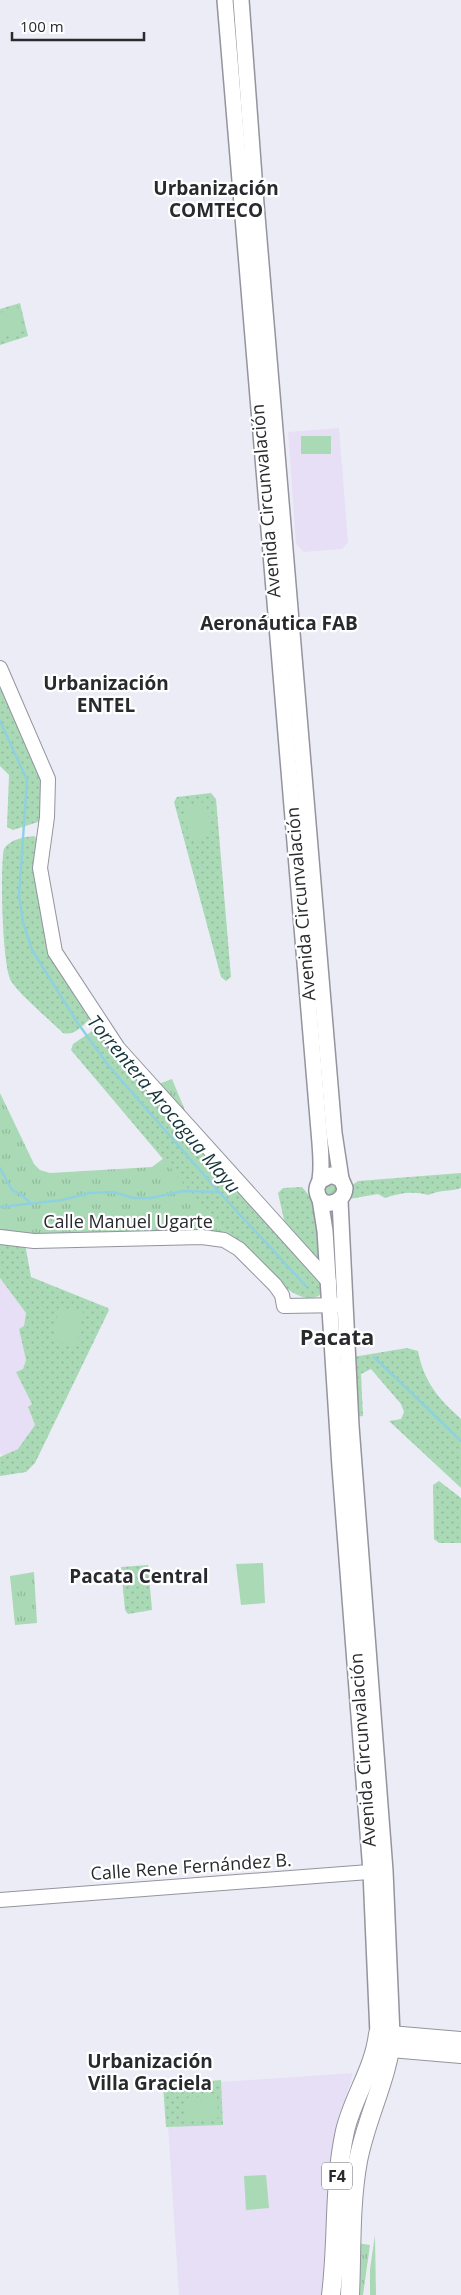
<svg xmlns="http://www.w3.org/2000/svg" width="461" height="2295" font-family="'Open Sans',sans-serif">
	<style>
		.education { fill: #e7dff5 }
		.grass { fill: url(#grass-tufts) }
		.park { fill: url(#park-dots) }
		.garden { fill: url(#garden-furrows) }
		.pitch { fill: #aad9b6 }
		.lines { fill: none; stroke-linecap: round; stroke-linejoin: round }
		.stream { stroke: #90d1e0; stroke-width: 2.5 }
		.tertiary-casing { stroke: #93949e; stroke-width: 16 }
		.secondary-casing { stroke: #93949e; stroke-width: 18 }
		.trunk-casing { stroke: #93949e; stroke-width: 20 }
		.tertiary { stroke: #fff; stroke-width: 14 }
		.secondary { stroke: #fff; stroke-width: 15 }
		.trunk { stroke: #fff; stroke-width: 18 }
		.labels { text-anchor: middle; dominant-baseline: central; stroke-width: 4.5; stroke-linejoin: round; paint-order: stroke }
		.shield { fill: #fff; stroke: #696a6d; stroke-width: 1 }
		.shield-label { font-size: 16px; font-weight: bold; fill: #292a2e }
		.street-label { font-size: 18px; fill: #292a2e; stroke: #fff }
		.neighbourhood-label { font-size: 19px; font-weight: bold; fill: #292a2e; stroke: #fff }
		.water-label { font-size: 19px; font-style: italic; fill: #13333a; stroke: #fff }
		.district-label { font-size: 22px; font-weight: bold; fill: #292a2e; stroke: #fff }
	</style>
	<defs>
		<pattern id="grass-tufts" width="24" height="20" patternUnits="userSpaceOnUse" patternTransform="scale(1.25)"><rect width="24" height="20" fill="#aad9b6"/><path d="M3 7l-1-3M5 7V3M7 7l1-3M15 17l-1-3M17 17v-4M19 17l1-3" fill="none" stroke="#92ba9d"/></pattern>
		<pattern id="park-dots" width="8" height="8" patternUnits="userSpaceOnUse" patternTransform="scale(1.25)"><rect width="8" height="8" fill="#aad9b6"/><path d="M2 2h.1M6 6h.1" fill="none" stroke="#92ba9d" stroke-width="1.8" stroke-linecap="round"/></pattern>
		<pattern id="garden-furrows" width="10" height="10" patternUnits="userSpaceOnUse" patternTransform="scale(1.25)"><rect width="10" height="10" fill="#aad9b6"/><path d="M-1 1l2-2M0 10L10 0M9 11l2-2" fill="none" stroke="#92ba9d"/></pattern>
	</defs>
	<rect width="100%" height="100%" fill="#ececf7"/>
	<g class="education">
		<polygon points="339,428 348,542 342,549 304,552 296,544 288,432"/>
		<polygon points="0,1278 26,1313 24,1326 19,1329 26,1360 23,1369 16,1372 33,1405 28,1408 35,1425 18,1449 3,1456 0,1452"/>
		<polygon points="353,2073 340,2117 324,2295 179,2295 168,2126 223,2125 221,2082"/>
	</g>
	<g class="grass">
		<polygon points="172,1079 189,1120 156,1085"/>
		<polygon points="0,1093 34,1164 40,1170 50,1173 152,1167 164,1158 228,1236 0,1234"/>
		<polygon points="334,1209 339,1299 334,1300 329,1210"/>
		<polygon points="34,1572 37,1623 15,1625 10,1576"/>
		<polygon points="375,2235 376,2295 370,2295 370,2269"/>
		<polygon points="357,2243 370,2245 363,2295 356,2295"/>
	</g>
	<g class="park">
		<polygon points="20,303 28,336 0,345 0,309"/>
		<polygon points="0,686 36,758 43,784 41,821 13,830 7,827 9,775 0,766"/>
		<polygon points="211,793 216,799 231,977 226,981 221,977 174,802 177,797"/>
		<path d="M34,836L38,840L49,947L90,1015L89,1020C81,1027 74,1036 63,1033C51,1021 19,994 11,981C2,966 0,865 4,849C10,839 24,837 34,836Z"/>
		<path d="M95,1029H98L318,1279L322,1287L320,1295C296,1310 261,1263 244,1248C239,1243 233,1240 228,1236L71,1050L73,1044Z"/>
		<path d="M461,1173V1188C449,1192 442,1189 428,1195C414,1191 399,1193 385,1198L378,1194L349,1199L351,1186L358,1181Z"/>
		<polygon points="302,1187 316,1204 321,1264 285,1224 278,1193 283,1188"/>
		<polygon points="0,1241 25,1244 31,1277 108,1308 109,1310 35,1463 26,1472 0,1476 0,1457 18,1449 35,1425 28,1407 32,1404 16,1372 23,1369 26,1360 19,1329 24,1326 26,1313 0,1278"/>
		<path d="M407,1348L418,1351C424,1382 438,1398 461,1419V1488L389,1421L401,1419L404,1412L401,1404L371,1369L361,1374L363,1416L354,1417L353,1357Z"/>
		<polygon points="439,1481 461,1498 461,1543 439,1543 434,1539 433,1485"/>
		<polygon points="148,1565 152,1610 128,1614 125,1610 121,1567"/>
		<polygon points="221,2080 223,2125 166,2127 163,2085"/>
	</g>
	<polygon class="garden" points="328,1181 338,1184 338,1194 326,1196 323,1186"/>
	<g class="pitch">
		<polygon points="18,307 24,331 0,338 0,313"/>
		<rect x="301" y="436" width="30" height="18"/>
		<polygon points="206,802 212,836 190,840 184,806"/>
		<polygon points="59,1307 83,1312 77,1346 53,1342"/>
		<polygon points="263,1563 265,1603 241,1605 236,1564"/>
		<polygon points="217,2096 218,2118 185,2120 184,2098"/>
		<polygon points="266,2175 269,2208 246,2210 244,2176"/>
	</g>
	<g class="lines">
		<g class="stream">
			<polyline points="0,721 27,780 19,896 23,922 32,950 77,1022 108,1065 219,1192 306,1286"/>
			<polyline points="0,1168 12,1190 22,1195 31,1204"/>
			<polyline points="0,1207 62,1200 90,1193 113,1192 134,1198 151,1198 183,1191 218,1192"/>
			<polyline points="374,1357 461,1441"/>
		</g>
		<g class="tertiary-casing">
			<g id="tertiary">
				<polyline points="0,668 48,779 47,817 40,868 55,952 118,1048 329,1282"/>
				<polyline points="0,1237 34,1241 202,1237 224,1240 239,1249 275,1285 282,1295 284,1306 344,1305"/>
				<polyline points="0,1900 382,1871"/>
			</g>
		</g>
		<g class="secondary-casing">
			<g id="secondary">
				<path d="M225,0L320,1143C321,1155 322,1168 320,1180C319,1184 316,1187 317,1191C319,1210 344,1205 345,1188L341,1179L331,1175L320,1181"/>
				<polyline points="241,0 256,204 334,1133 341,1179"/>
				<polyline points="320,1199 325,1231 340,1467 371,1872 378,2034"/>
				<polyline points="340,1201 351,1426 385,1871 392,2035"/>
			</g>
		</g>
		<g class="trunk-casing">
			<g id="trunk">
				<polyline points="379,2047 461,2054"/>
				<path d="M331,2295C338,2240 333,2186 345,2131C353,2097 374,2069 378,2034L461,2041"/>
				<path d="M350,2295C352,2250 350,2205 358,2161C366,2118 388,2079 392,2035"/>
			</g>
		</g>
		<use href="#tertiary" class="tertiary"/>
		<use href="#secondary" class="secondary"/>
		<use href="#trunk" class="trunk"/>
	</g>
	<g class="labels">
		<rect class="shield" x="322" y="2162.5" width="30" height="27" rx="4"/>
		<g class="shield-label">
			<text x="337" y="2176">F4</text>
		</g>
		<g class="street-label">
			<text transform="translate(265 501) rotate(-95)">Avenida Circunvalación</text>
			<text transform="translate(300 904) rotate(-95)">Avenida Circunvalación</text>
			<text x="128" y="1221">Calle Manuel Ugarte</text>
			<text transform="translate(362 1750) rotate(-94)">Avenida Circunvalación</text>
			<text transform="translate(191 1866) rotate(-4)">Calle Rene Fernández B.</text>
		</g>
		<g class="neighbourhood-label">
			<text x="216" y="188">Urbanización<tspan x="216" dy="22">COMTECO</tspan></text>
			<text x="279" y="623">Aeronáutica FAB</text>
			<text x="106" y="683">Urbanización<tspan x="106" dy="22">ENTEL</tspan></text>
			<text x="139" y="1576">Pacata Central</text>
			<text x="150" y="2061">Urbanización<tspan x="150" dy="22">Villa Graciela</tspan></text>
		</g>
		<g class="water-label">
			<text transform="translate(164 1104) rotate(50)">Torrentera Arocagua Mayu</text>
		</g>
		<g class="district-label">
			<text x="337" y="1336">Pacata</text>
		</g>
	</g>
	<path d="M12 32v8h132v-8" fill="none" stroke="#292a2e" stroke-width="2.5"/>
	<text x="20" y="32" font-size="15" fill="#292a2e" stroke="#ffffff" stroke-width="4" paint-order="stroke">100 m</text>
</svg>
